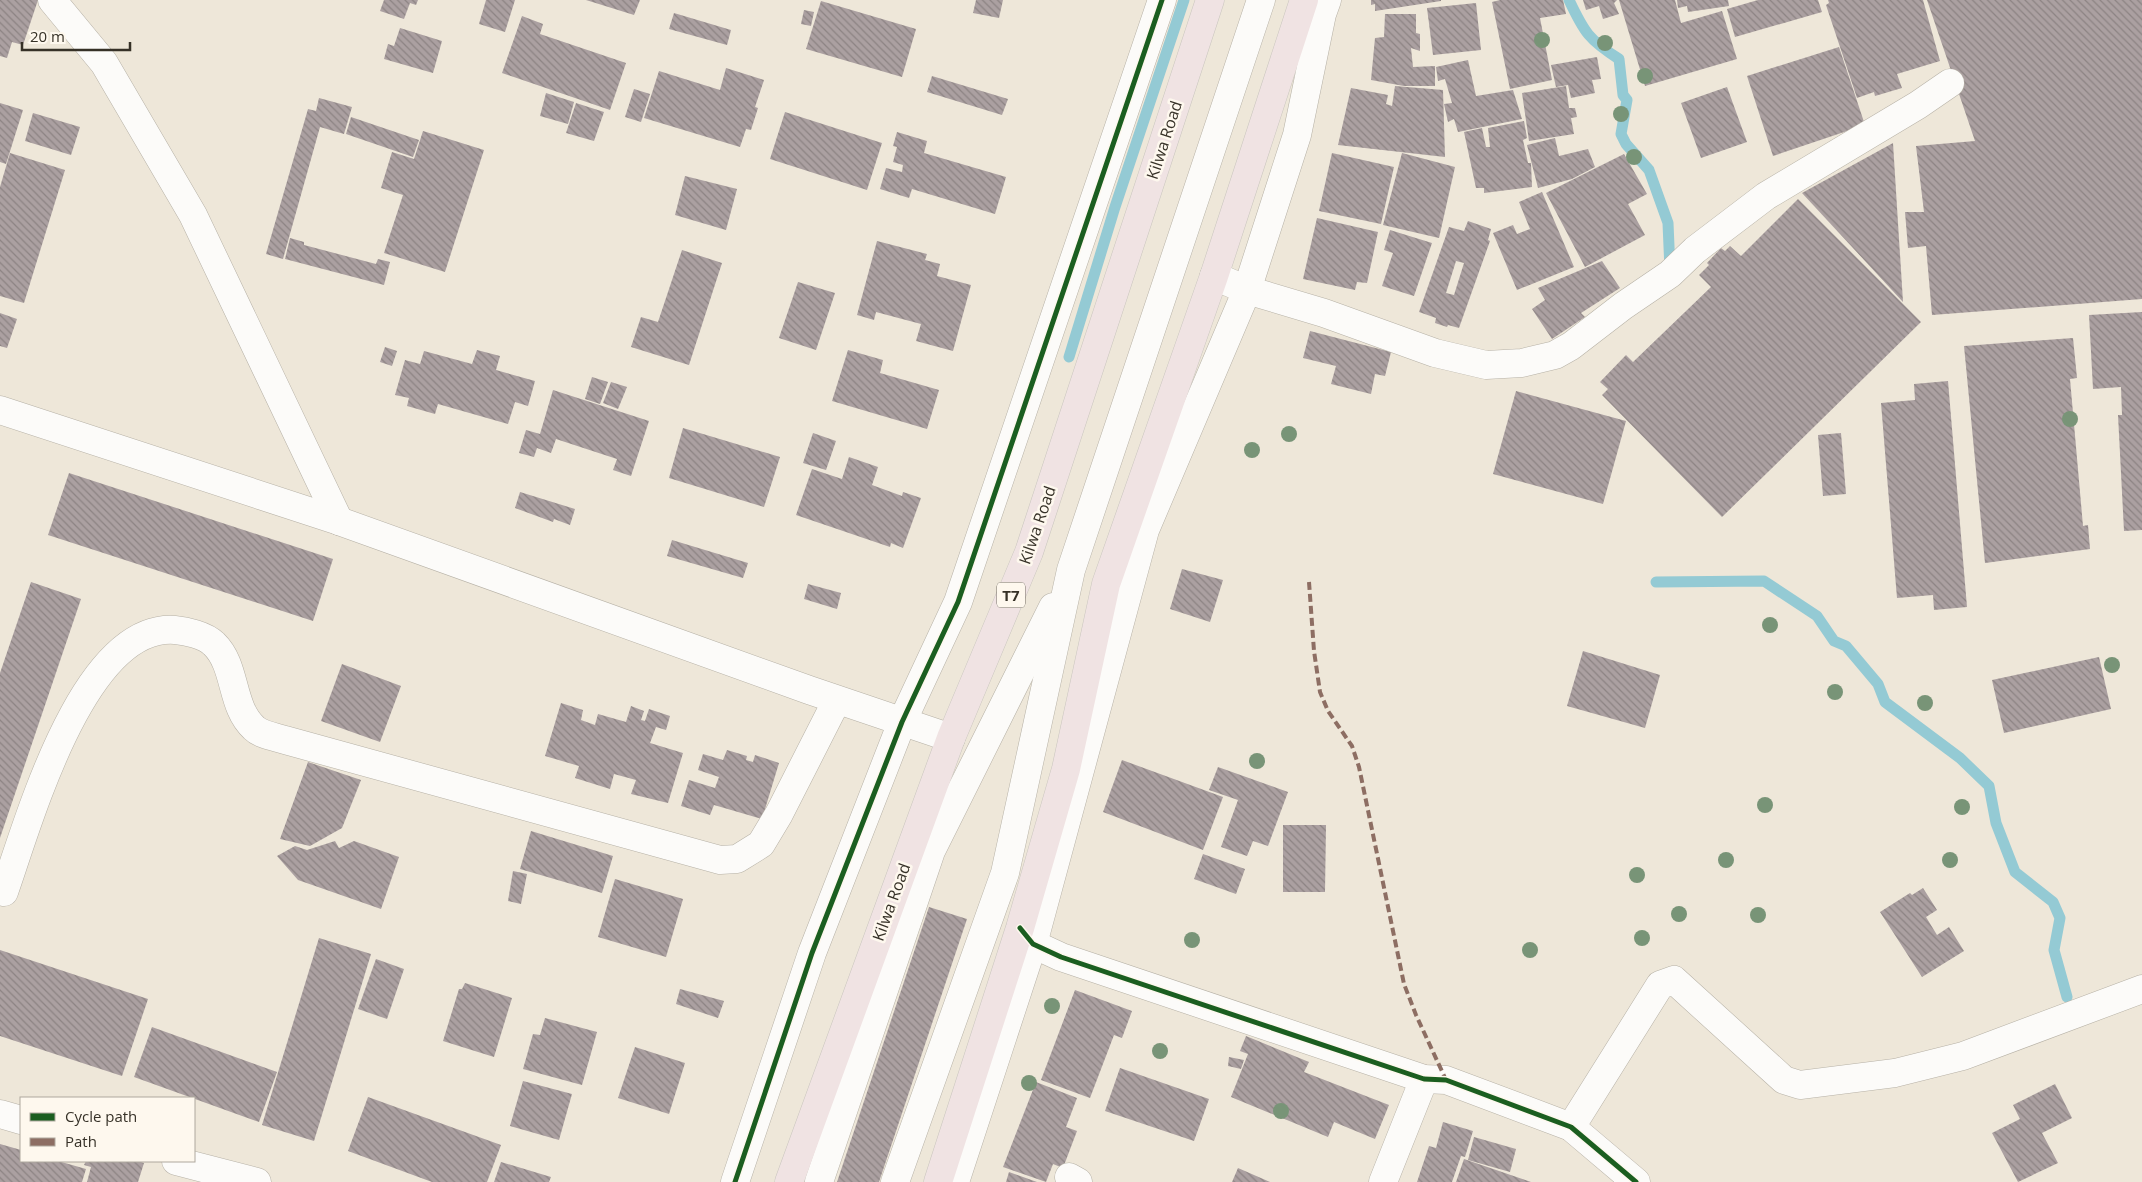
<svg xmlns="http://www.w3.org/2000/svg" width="2142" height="1182" font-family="'Open Sans',sans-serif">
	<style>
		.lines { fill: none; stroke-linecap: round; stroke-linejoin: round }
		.stream { stroke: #94cad4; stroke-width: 11 }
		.building { fill: url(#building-back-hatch); fill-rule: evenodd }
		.minor-casing { stroke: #b6b1a6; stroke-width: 29 }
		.highway-casing { stroke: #c9c5be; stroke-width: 29 }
		.minor { stroke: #fcfbf9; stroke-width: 28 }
		.highway { stroke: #f0e3e3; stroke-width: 28 }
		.quiet { stroke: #8d6e63; stroke-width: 4; stroke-dasharray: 8 4; stroke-linecap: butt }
		.cycleway-casing { stroke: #fef8ee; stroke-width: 8 }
		.cycleway { stroke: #1b5e20; stroke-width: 5 }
		.tree { fill: #789477 }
		.labels { text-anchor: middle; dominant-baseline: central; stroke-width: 5; stroke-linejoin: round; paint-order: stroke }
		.shield { fill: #fef8ee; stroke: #726d63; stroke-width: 1 }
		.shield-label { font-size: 15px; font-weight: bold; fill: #363127 }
		.street-label { font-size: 16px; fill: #363127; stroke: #fef8ee }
	</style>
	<defs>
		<pattern id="building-back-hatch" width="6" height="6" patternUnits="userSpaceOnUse" patternTransform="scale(1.25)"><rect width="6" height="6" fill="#aba0a1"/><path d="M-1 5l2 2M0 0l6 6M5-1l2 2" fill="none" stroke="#8c8383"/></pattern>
	</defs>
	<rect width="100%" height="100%" fill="#eee7d9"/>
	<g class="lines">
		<g class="stream">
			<path d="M1569,0C1584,32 1589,40 1619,59L1623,95L1627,100L1621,134L1626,144L1649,170L1668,223L1670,270"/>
			<polyline points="1069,357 1115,207 1184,0"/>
			<polyline points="1656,582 1764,581 1817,616 1834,641 1846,646 1878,684 1885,702 1960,758 1989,786 1996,823 2015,872 2053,902 2060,918 2054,950 2067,997"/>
		</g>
	</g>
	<g class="building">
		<polygon points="0,0 38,0 23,45 12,42 7,58 0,56"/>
		<polygon points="384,0 418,0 416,5 410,3 404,19 380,11"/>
		<polygon points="486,0 515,0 505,32 479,24"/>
		<polygon points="586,0 640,0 634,15"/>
		<polygon points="976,0 1003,0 999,18 973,13"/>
		<polygon points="1371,0 1441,0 1441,1 1375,11 1375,4 1371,5"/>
		<polygon points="1500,0 1563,0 1566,14 1540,18 1552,80 1510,89 1492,2"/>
		<polygon points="1583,0 1617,0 1614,3 1619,14 1603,19 1599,6 1586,10"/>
		<polygon points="1619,0 1675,0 1681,23 1722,11 1737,59 1645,86"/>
		<polygon points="1677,0 1728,0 1729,6 1688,12 1687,6 1678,8"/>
		<polygon points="1758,0 1818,0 1822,12 1735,37 1727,9"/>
		<polygon points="1828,0 1923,0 1940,61 1897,74 1902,88 1875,96 1874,92 1857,98 1826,5 1829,3"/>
		<polygon points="1927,0 2142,0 2142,299 1932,315 1926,246 1908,248 1905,212 1924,212 1916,146 1975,141"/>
		<polygon points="821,1 916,29 902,77 806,49"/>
		<polygon points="1476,3 1481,50 1433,55 1427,8"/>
		<polygon points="804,10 814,12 811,26 801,24"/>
		<polygon points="674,13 731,30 727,45 669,29"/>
		<polygon points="1385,14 1416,14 1416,33 1420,34 1420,51 1411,48 1413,67 1435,66 1435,86 1404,86 1371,80 1375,38 1384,37"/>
		<polygon points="522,16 543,24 540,34 626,63 610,110 502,73"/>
		<polygon points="400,28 442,41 433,73 384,59 388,44 394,46"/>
		<polygon points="1839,47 1865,125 1773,156 1747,76"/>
		<polygon points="1597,57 1601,79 1592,80 1595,93 1571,98 1568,85 1556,87 1551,65"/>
		<polygon points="1468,60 1476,96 1513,90 1522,119 1458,132 1454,119 1448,122 1444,104 1452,103 1445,79 1438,81 1436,67"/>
		<polygon points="726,68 764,80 755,107 758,108 751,130 746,129 740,147 644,118 659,71 720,90"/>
		<polygon points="932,76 1008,99 1002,115 927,92"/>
		<polygon points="1395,86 1443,90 1445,157 1338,145 1351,88 1388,95 1386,104 1392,106"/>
		<polygon points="1566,86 1569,108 1575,108 1577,117 1571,118 1574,134 1529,141 1522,93"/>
		<polygon points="1727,87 1747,142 1701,158 1681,103"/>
		<polygon points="634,89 650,94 641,122 625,117"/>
		<polygon points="546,93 574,102 568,124 540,116"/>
		<polygon points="319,98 352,107 344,134 320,127 283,259 266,254 308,109 316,111"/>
		<polygon points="0,103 23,110 6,164 0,162"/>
		<polygon points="576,103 604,112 594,141 566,133"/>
		<polygon points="785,112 882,143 867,190 770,159"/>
		<polygon points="33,113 80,127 71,155 25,141"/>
		<polygon points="351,117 419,140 413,157 346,134"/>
		<polygon points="1524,121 1527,138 1523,140 1528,163 1531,163 1532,187 1484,193 1484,188 1476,188 1464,132 1482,128 1486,147 1490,147 1488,128"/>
		<polygon points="423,131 484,150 445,272 384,253 403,195 381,188 392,152 414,159"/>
		<polygon points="897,132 927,141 924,153 1006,177 995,214 912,189 909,198 880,189 886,168 902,172 903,165 893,162 897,147 893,146"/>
		<polygon points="1555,138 1559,156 1588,149 1595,167 1572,179 1538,188 1527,145"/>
		<polygon points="1893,143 1903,302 1802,193"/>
		<polygon points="10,153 65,170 24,303 0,296 0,187"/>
		<polygon points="1332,153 1394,167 1381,224 1319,211"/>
		<polygon points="1402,153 1455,167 1439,238 1383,225"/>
		<polygon points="1624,154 1647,194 1628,204 1645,235 1585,267 1546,193"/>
		<polygon points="685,176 737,189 726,230 675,215"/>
		<polygon points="1542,192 1574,267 1517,290 1493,233 1513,225 1517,234 1530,229 1519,202"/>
		<polygon points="1798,199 1921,322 1722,517 1602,395 1608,389 1600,382 1626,355 1633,362 1711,287 1699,275 1709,265 1707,263 1721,248 1725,251 1730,246 1741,256"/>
		<polygon points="1317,218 1378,232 1367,283 1357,282 1355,290 1303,279"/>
		<path d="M1468,221L1491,229L1488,240L1490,241L1459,328L1448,325L1447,327L1435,323L1436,318L1419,312L1449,227L1464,231ZM1456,261L1464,263L1454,295L1446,293Z"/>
		<polygon points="1390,230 1432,243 1414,296 1382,286 1393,253 1384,250"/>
		<polygon points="290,238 304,242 304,245 376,264 378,259 390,262 384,285 285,259"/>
		<polygon points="877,241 927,254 925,260 940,264 937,276 971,285 953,351 916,341 921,324 876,312 874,320 857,315"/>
		<polygon points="682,250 722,263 689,365 631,347 641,317 658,322"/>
		<polygon points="1602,261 1620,288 1581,313 1585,317 1552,339 1532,309 1545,300 1538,288"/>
		<polygon points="798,282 835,293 816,350 779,338"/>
		<polygon points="2142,312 2142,530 2124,531 2118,415 2122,415 2121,387 2093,389 2089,315"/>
		<polygon points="0,313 17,319 7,348 0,346"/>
		<polygon points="1310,331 1391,352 1385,376 1375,374 1371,394 1331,384 1336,366 1303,358"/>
		<polygon points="2073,338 2077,378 2070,379 2083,526 2088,525 2090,549 1985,563 1964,346"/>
		<polygon points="385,347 397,351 392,366 380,362"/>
		<polygon points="477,350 500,356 496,370 535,381 528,406 515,402 508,424 438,404 435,414 407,406 409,398 395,395 405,360 420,364 424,351 472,364"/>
		<polygon points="848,350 883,360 880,373 939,390 927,429 832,401"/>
		<polygon points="592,377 608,382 600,404 585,399"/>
		<polygon points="1948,381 1967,607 1934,610 1933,595 1897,598 1881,403 1915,400 1914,384"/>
		<polygon points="611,382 627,387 618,409 603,403"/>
		<polygon points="553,390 649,421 631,476 613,470 617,459 556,439 551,453 537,448 534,457 519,453 526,430 540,434"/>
		<polygon points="1516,391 1626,421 1603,504 1493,474"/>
		<polygon points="683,428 780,457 764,507 669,478"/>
		<polygon points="813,433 836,441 826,470 803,463"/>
		<polygon points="1841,433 1846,494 1823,496 1818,435"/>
		<polygon points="849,457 878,467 872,485 902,496 903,492 921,498 903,548 891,543 890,547 796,515 812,469 842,479"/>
		<polygon points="69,473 333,559 313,621 48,535"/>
		<polygon points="520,492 575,509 570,525 554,519 553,522 515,508"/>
		<polygon points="672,540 748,563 743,578 667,556"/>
		<polygon points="1182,569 1223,580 1210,622 1170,609"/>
		<polygon points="31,582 81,599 0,838 0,673"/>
		<polygon points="808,584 841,593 837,609 804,599"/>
		<polygon points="1583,651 1660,675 1645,728 1567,706"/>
		<polygon points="2099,657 2111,709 2004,733 1992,680"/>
		<polygon points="342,664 401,686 380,742 321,721"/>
		<polygon points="561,703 583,710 581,720 595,725 598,714 626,722 631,706 644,711 641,720 645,721 649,709 670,716 666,730 656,727 650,743 683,753 668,803 631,794 636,780 614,774 610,789 575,778 579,766 545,756"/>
		<polygon points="727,750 747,756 746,760 753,762 755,755 779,763 762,819 714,805 710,815 681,806 689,780 715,788 719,777 698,770 703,754 723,760"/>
		<polygon points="1122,760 1223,797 1203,850 1103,812"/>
		<polygon points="308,762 361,780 342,828 310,846 280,839"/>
		<polygon points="1218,767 1288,792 1268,846 1253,841 1247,856 1221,847 1238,800 1209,790"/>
		<polygon points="1283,825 1326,825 1325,892 1283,892"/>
		<polygon points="531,831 613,856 602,893 520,869"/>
		<polygon points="335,841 339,848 354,841 399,857 381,909 298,880 277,856 295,846 307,850"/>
		<polygon points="1203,854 1245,869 1236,894 1194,879"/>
		<polygon points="513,871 527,874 521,904 508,901"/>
		<polygon points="615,879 683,899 666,957 598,937"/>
		<polygon points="1923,888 1937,910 1926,917 1937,935 1949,927 1964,951 1922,977 1880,912 1910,893 1912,895"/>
		<polygon points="929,907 967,919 879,1182 837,1182"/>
		<polygon points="319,938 371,954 314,1141 262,1125"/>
		<polygon points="0,950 148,999 122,1076 0,1036"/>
		<polygon points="376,959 404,969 387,1019 358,1009"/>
		<polygon points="465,983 512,998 494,1057 443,1041 459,989 462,989"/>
		<polygon points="680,989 724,1001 718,1018 676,1004"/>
		<polygon points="1075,990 1132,1011 1122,1038 1114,1035 1090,1098 1041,1080"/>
		<polygon points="545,1018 597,1032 582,1085 523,1069 533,1034 540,1035"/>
		<polygon points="152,1027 277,1072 259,1122 134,1077"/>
		<polygon points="1246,1036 1309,1062 1304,1072 1389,1105 1375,1139 1334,1122 1328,1137 1231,1097 1248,1054 1240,1051"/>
		<polygon points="635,1047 685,1063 669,1114 618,1098"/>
		<polygon points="1229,1057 1244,1060 1241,1069 1228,1066"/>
		<polygon points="1120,1068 1209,1099 1194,1141 1105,1111"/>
		<polygon points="523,1081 572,1094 559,1140 510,1126"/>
		<polygon points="1036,1082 1077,1098 1066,1127 1077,1131 1063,1168 1053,1164 1046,1182 1003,1167"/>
		<polygon points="2055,1084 2072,1118 2042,1133 2058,1163 2018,1182 1992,1133 2020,1119 2013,1105"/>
		<polygon points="368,1097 501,1145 487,1182 432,1182 348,1151"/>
		<polygon points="1443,1122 1473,1131 1465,1157 1461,1156 1452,1182 1417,1182 1429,1146 1436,1148"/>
		<polygon points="1474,1137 1516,1149 1510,1172 1468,1160"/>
		<polygon points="0,1144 21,1150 21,1161 58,1161 86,1169 82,1182 0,1182"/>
		<polygon points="1464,1159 1531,1182 1456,1182"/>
		<polygon points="86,1161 137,1161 144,1163 138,1182 87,1182 91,1167 84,1165"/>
		<polygon points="501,1162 551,1177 549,1182 494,1182"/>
		<polygon points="1238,1168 1270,1182 1232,1182"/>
		<polygon points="1009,1172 1037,1182 1006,1182"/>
	</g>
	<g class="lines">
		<g class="minor-casing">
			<g id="minor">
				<polyline points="52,0 104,63 193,215 339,521"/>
				<polyline points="1214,276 1247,290 1324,313 1435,353 1486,365 1522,363 1555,355 1571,346 1623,306 1670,274 1695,250 1766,196 1918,105 1950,83"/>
				<polyline points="0,410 339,521 809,690 951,738"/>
				<path d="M4,892C28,824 83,623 175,630C186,631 205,635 214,644C237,666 230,706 254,728C261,735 276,737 285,740L720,860L737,859L761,844L779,814L837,700"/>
				<polyline points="1021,929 1033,944 1061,957 1424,1079 1446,1080 1571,1127 1636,1182"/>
				<polyline points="0,1114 21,1120"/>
				<polyline points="1571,1127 1660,985 1674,980 1784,1080 1800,1085 1895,1073 1963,1056 2142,989"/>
				<polyline points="176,1161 257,1182"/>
				<polyline points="1069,1177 1078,1182"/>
				<polyline points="735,1182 812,953 902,722 958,602 1162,0"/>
				<polyline points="819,1182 931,851 1053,607"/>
				<polyline points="895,1182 1005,873 1071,570 1261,0"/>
				<polyline points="955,1182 1033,944 1145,530 1247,290 1297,135 1322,14 1327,0"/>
				<polyline points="1383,1182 1424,1079"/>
			</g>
		</g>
		<g class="highway-casing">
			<g id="highway">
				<polyline points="789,1182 951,738 1029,552 1210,0"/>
				<polyline points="938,1182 1020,928 1066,769 1106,584 1214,276 1304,0"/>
			</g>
		</g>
		<use href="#minor" class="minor"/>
		<use href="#highway" class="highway"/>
		<polyline class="quiet" points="1309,582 1314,651 1320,692 1328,711 1352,746 1359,767 1404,984 1416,1015 1446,1080"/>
		<g class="cycleway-casing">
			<g id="cycleway">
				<polyline points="1020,928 1033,944 1061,957 1424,1079 1446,1080 1571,1127 1636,1182"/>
				<polyline points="735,1182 812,953 902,722 958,602 1162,0"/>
			</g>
		</g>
		<use href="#cycleway" class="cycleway"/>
	</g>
	<g class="tree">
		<circle cx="1542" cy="40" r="8"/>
		<circle cx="1605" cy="43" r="8"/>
		<circle cx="1645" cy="76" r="8"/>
		<circle cx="1621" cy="114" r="8"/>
		<circle cx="1634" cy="157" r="8"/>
		<circle cx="2070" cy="419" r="8"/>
		<circle cx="1289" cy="434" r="8"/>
		<circle cx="1252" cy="450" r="8"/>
		<circle cx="1770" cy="625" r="8"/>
		<circle cx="2112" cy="665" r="8"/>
		<circle cx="1835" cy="692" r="8"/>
		<circle cx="1925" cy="703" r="8"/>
		<circle cx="1257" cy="761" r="8"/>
		<circle cx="1765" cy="805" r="8"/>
		<circle cx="1962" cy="807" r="8"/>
		<circle cx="1726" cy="860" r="8"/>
		<circle cx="1950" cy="860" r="8"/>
		<circle cx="1637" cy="875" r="8"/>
		<circle cx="1679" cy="914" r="8"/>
		<circle cx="1758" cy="915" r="8"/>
		<circle cx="1642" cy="938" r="8"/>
		<circle cx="1192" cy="940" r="8"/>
		<circle cx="1530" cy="950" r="8"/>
		<circle cx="1052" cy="1006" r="8"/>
		<circle cx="1160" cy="1051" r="8"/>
		<circle cx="1029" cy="1083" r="8"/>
		<circle cx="1281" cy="1111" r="8"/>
	</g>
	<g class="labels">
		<rect class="shield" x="997" y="582.5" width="28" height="25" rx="4"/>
		<g class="shield-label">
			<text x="1011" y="595">T7</text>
		</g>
		<g class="street-label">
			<text transform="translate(1164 140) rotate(-72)">Kilwa Road</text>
			<text transform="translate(1037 525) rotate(-71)">Kilwa Road</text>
			<text transform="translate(891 902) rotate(-70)">Kilwa Road</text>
		</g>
	</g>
	<rect x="20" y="1097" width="175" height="65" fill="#fef8ee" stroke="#aea89e"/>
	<rect x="30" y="1113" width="25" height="8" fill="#1b5e20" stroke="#aea89e"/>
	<text x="65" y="1122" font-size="15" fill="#363127">Cycle path</text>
	<rect x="30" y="1138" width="25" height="8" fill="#8d6e63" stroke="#aea89e"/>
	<text x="65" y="1147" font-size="15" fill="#363127">Path</text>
	<path d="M22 42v8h108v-8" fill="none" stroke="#363127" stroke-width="2.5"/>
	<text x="30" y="42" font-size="15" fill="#363127" stroke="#fef8ee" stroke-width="4" paint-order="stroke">20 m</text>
</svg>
